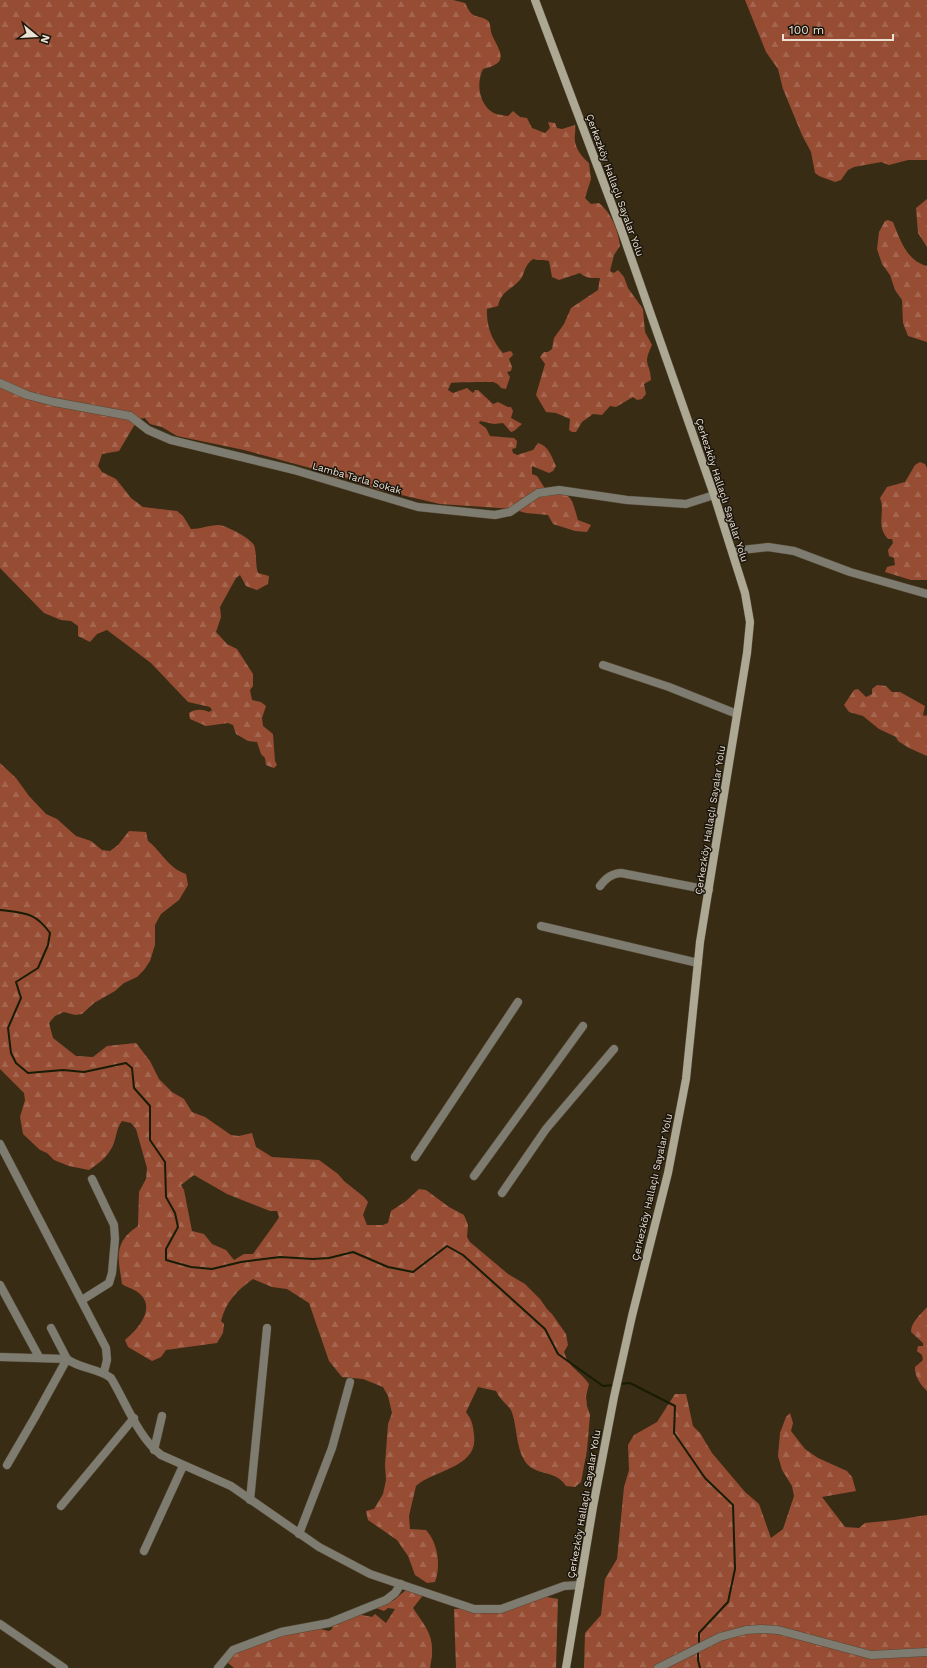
<svg xmlns="http://www.w3.org/2000/svg" width="927" height="1668" font-family="'Work Sans',sans-serif">
	<style>
		.forest { fill: url(#forest-firs); fill-rule: evenodd }
		.lines { fill: none; stroke-linecap: round; stroke-linejoin: round }
		.stream { stroke: #181c04; stroke-width: 2 }
		.minor-casing { stroke: #554934; stroke-width: 9 }
		.secondary-casing { stroke: #554934; stroke-width: 9 }
		.minor { stroke: #7e7c70; stroke-width: 8 }
		.secondary { stroke: #aca894; stroke-width: 8 }
		.labels { text-anchor: middle; dominant-baseline: central; stroke-width: 3; stroke-linejoin: round; paint-order: stroke }
		.street-label { font-size: 10px; fill: #ebe2d4; stroke: #1b150c }
	</style>
	<defs>
		<pattern id="forest-firs" width="22" height="20" patternUnits="userSpaceOnUse"><rect width="22" height="20" fill="#964d33"/><path d="M5 1l3.5 6h-7zM16 11l3.5 6h-7z" fill="#a56650"/></pattern>
	</defs>
	<rect width="100%" height="100%" fill="#392c15"/>
	<g class="forest">
		<path d="M0,0H453L465,3C467,6 469,12 472,14C477,18 484,16 489,22C491,26 490,31 492,35C500,52 510,63 483,69C476,83 479,103 492,112C496,115 503,115 508,116L513,111L520,117L527,118L532,128L545,133L550,128L548,122L555,123L557,128L562,129L575,125C576,131 574,136 575,141C576,150 583,158 589,163L591,179L585,198L591,204L599,203C612,214 618,230 620,246L614,255L610,271L614,273L618,270L624,277L628,288L643,309L645,332L652,345C642,366 650,361 651,380L644,384L646,394L642,399L637,400L633,397L616,407L610,406L602,415L593,414L582,422L576,432H572L569,430L570,419L556,413L546,412L536,395L545,364L540,357L544,352H548L552,349L554,338L564,324L571,308L598,290L600,278C592,278 587,279 580,273L559,280L552,277L549,261C543,259 539,261 533,259C523,267 526,272 520,280C511,290 502,290 498,306L487,309C486,325 492,341 503,353L510,351L512,352L513,355L509,359L512,367L511,371L507,372L510,377L506,389L501,388C499,385 497,383 493,382C491,382 453,382 451,383L448,390L453,393L467,388L473,393L475,390H478L493,404L498,402L508,407H511L513,411L511,418L522,424L514,431L511,432L503,423L494,424L480,421L479,423L486,428L490,436L514,438L517,441L516,448L512,449L513,453L517,455L533,450L538,443C549,446 551,456 556,466L553,471L549,473L532,466V474L537,476L546,490C574,496 570,494 578,520L591,525L587,532L575,531L553,524L548,515L526,513L512,509L440,504L376,489L343,477L336,478L314,469L244,450L177,436L162,427L150,424L145,418L138,419L119,451L102,454L98,466L102,472L116,479L131,498L143,507L177,511L183,516L191,529C201,529 209,525 219,525C227,526 250,538 254,545C257,553 255,564 258,573L269,576L268,584L257,590L246,586L240,575L236,578L220,607L221,617L216,632L227,644L237,649L253,674V686L250,690L252,700L261,702L266,706L262,718L263,726L273,734L275,761L277,765L274,768L266,765L265,758L261,754L257,742L248,741L236,734L233,725L228,723L206,726L190,719L189,713C195,709 202,709 209,712L212,710L210,707L188,702L151,663L107,630L97,634L90,642L78,636V626L71,621L61,620L44,613L0,568Z"/>
		<polygon points="745,0 927,0 927,160 908,160 889,165 881,162 854,167 848,170 841,180 835,182 819,176 815,173 811,152 802,135 783,89 778,69 766,52"/>
		<polygon points="927,199 927,247 918,233 916,208"/>
		<path d="M888,220L893,222C900,240 907,261 927,266V342L908,336L903,323L902,300L895,290L890,275L882,264L877,249L879,232L885,221Z"/>
		<path d="M920,462L925,464L927,468V580H911L885,572L887,567L895,565L894,558L889,556L888,550L893,543L892,539H888C875,525 886,512 880,498L887,487L905,482L915,465Z"/>
		<polygon points="877,685 886,686 892,692 900,692 925,706 923,715 926,716 927,714 927,756 909,748 898,741 896,737 879,729 863,716 849,712 844,705 854,690 858,689 866,697 872,694 872,689"/>
		<path d="M0,763L16,778L29,796L46,814L57,819L76,836L91,841L102,850L110,851L118,845L129,831L146,832L148,841C163,853 168,868 186,874L188,885L179,900L161,914L155,925V945L150,961L144,970L137,977L124,983L115,991L94,1003L82,1014L75,1015L64,1012L55,1016L49,1023L53,1038L76,1056L93,1057L107,1046L136,1043L150,1061L159,1079L172,1092L184,1099L192,1112L205,1117L231,1135L239,1136L252,1133L256,1147L272,1157L319,1160L338,1174L344,1181L364,1197L368,1202L363,1215L367,1225H383L388,1223L391,1211L406,1201L419,1189L426,1190L449,1207L464,1215L468,1225L467,1237L470,1242L508,1274L525,1284L540,1299L547,1309L552,1314L566,1334L568,1345L564,1352C569,1368 579,1370 589,1384L586,1396L587,1406L590,1415L587,1450L581,1482L575,1487L566,1486C556,1470 538,1476 527,1464C515,1449 518,1427 511,1410C507,1404 501,1401 496,1391L478,1387L466,1412C472,1420 473,1425 474,1435C479,1468 433,1470 416,1486L409,1516L410,1529L426,1530C438,1543 441,1566 435,1582L427,1583L415,1575L408,1556L397,1540L368,1520L366,1511L374,1509L383,1494L386,1480L385,1465L388,1424L392,1413L388,1396L383,1387L363,1379L342,1377L329,1361L309,1303L287,1289L272,1287L253,1279C236,1291 226,1302 221,1321L224,1324L223,1333L217,1343L166,1350L161,1357L152,1361L128,1347L125,1340C140,1328 158,1305 136,1291C131,1288 126,1287 122,1284C118,1257 113,1243 138,1226L139,1192L146,1179L147,1168L136,1129L131,1123L122,1121C116,1129 117,1136 113,1145C108,1157 99,1163 89,1170L69,1166L54,1160L47,1153L40,1150L23,1134L20,1117L25,1100L24,1093L0,1069ZM194,1175L227,1194L270,1211H277L279,1217L276,1222L253,1254H244L234,1260L226,1250L212,1244L204,1234L192,1231L184,1190L181,1185Z"/>
		<path d="M927,1307V1391C921,1386 914,1375 915,1367L923,1360L922,1355L917,1351L918,1346H923V1343L911,1332C911,1322 921,1314 927,1307Z"/>
		<polygon points="675,1394 686,1394 693,1426 700,1433 712,1453 745,1492 759,1504 771,1538 783,1529 794,1496 792,1486 782,1470 778,1456 780,1433 786,1417 790,1413 793,1423 791,1431 805,1449 818,1458 847,1471 852,1477 856,1491 822,1497 845,1527 859,1528 865,1523 895,1520 927,1515 927,1668 584,1668 585,1633 601,1615 605,1579 617,1559 624,1487 629,1470 628,1445 634,1435 657,1422"/>
		<path d="M406,1590L424,1594L413,1608C429,1632 436,1638 430,1668H234L228,1663L237,1650L281,1633L316,1628L329,1631L332,1629L333,1624L357,1614L372,1617L375,1614L386,1623L395,1609L388,1608L384,1611L376,1608L394,1600Z"/>
		<polygon points="541,1596 558,1599 556,1668 456,1668 454,1609 511,1607"/>
	</g>
	<g class="lines">
		<g class="stream">
			<path d="M0,910C24,913 35,912 50,933L48,945L38,968L16,982L21,998L8,1028L11,1053L16,1063L28,1073L63,1070L84,1072L126,1063L132,1068L134,1088L150,1106V1140L165,1162L166,1197L175,1213L178,1227L166,1249V1260L191,1267L212,1269L241,1262L280,1257L313,1259L329,1258L353,1252L388,1267L413,1272L447,1246L463,1255L545,1329L558,1354L603,1386L615,1385"/>
			<polyline points="619,1384 630,1383 675,1406 674,1433 705,1478 733,1505 735,1569 728,1602 699,1633 699,1645"/>
			<polyline points="698,1652 698,1660 700,1668"/>
		</g>
		<g class="minor-casing">
			<g id="minor">
				<polyline points="0,383 27,395 54,402 130,416 148,430 171,440 294,470 418,507 495,515 510,512 538,493 559,490 627,500 686,504 714,495"/>
				<polyline points="733,551 768,547 794,551 850,572 927,594"/>
				<polyline points="603,665 669,687 737,714"/>
				<path d="M600,886C606,878 611,874 621,873L709,890"/>
				<polyline points="541,926 698,963"/>
				<polyline points="0,1144 106,1348 107,1360 104,1372"/>
				<polyline points="415,1157 518,1002"/>
				<polyline points="474,1176 583,1026"/>
				<polyline points="502,1193 546,1129 614,1049"/>
				<polyline points="0,1285 39,1357"/>
				<polyline points="82,1300 109,1283 112,1273 115,1239 114,1225 92,1179"/>
				<path d="M0,1357L67,1359C80,1369 98,1368 111,1378C126,1403 138,1437 161,1455L231,1486L319,1547L370,1574L474,1609H501L564,1586L580,1585"/>
				<polyline points="154,1450 162,1416"/>
				<polyline points="7,1465 35,1417 67,1359 51,1328"/>
				<polyline points="250,1500 267,1328"/>
				<polyline points="61,1506 134,1418"/>
				<polyline points="299,1534 332,1448 350,1382"/>
				<polyline points="144,1551 183,1466"/>
				<polyline points="0,1624 64,1668"/>
				<polyline points="218,1668 233,1650 281,1632 329,1623 386,1600 395,1593 401,1584"/>
				<polyline points="658,1668 720,1637 746,1630 761,1629 778,1630 871,1655 927,1652"/>
			</g>
		</g>
		<g class="secondary-casing">
			<polyline id="secondary" points="535,0 621,229 714,495 745,593 750,622 747,653 700,942 686,1079 668,1173 632,1316 614,1397 593,1507 566,1668"/>
		</g>
		<use href="#minor" class="minor"/>
		<use href="#secondary" class="secondary"/>
	</g>
	<g class="labels">
		<g class="street-label">
			<text transform="translate(615 185) rotate(70)">Çerkezköy Hallaçlı Sayalar Yolu</text>
			<text transform="translate(357 478) rotate(16)">Lamba Tarla Sokak</text>
			<text transform="translate(722 490) rotate(72)">Çerkezköy Hallaçlı Sayalar Yolu</text>
			<text transform="translate(710 820) rotate(-81)">Çerkezköy Hallaçlı Sayalar Yolu</text>
			<text transform="translate(652 1187) rotate(-77)">Çerkezköy Hallaçlı Sayalar Yolu</text>
			<text transform="translate(584 1504) rotate(-80)">Çerkezköy Hallaçlı Sayalar Yolu</text>
		</g>
	</g>
	<g transform="translate(36 36) rotate(108)" stroke="#1b150c" stroke-width="3" paint-order="stroke">
	<path d="M0-3L7 15L0 10L-7 15Z" fill="#ebe2d4"/>
	<text y="-6" font-size="11" font-weight="bold" text-anchor="middle" fill="#ebe2d4">N</text>
	</g>
	<path d="M783 34v6h110v-6" fill="none" stroke="#ebe2d4" stroke-width="2"/>
	<text x="789" y="34" font-size="12" fill="#ebe2d4" stroke="#1b150c" stroke-width="3" paint-order="stroke">100 m</text>
</svg>
